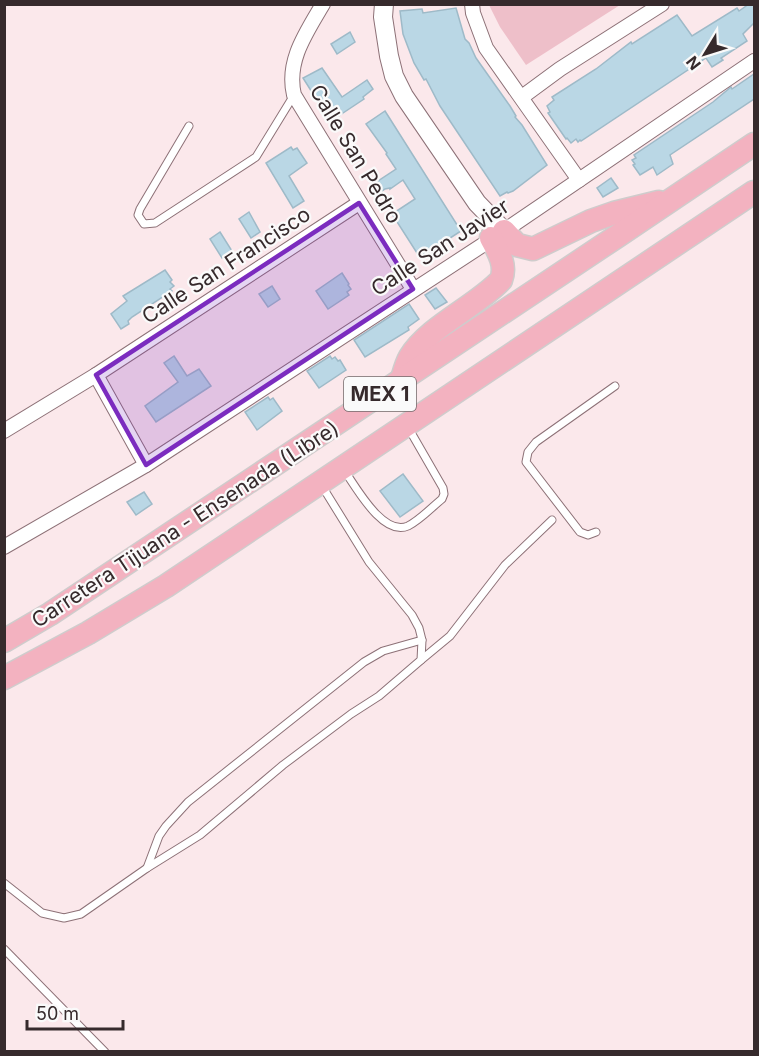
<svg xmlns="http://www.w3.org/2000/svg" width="759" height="1056" font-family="Inter,sans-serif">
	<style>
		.green { fill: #eebfc9 }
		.building { fill: #bad7e5; stroke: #9ebac8; stroke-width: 1.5 }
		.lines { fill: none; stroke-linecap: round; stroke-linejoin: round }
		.service-casing { stroke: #8d7177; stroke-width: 9 }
		.minor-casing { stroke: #8d7177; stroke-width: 16 }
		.tertiary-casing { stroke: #8d7177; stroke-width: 20 }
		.trunk-casing { stroke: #cfcccc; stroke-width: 25 }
		.service { stroke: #fff; stroke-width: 7 }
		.minor { stroke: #fff; stroke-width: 14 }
		.tertiary { stroke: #fff; stroke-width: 18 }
		.trunk { stroke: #f3b2c0; stroke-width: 22 }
		.marked { fill: #7b2cbf; fill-opacity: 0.2; stroke: #7b2cbf; stroke-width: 4.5; stroke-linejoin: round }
		.labels { text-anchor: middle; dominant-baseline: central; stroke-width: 4.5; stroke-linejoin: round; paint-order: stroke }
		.shield { fill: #fafafa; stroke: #71686a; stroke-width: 1.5 }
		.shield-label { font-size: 20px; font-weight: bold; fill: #362a2c }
		.street-label { font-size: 21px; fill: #362a2c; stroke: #fafafa }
	</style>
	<rect width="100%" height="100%" fill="#fbe8eb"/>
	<polygon class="green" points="489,5 489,4 620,5 526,65 500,27"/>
	<g class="building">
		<polygon points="749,4 754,4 754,23 743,34 747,41 721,58 723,60 712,67 706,58 581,141 580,140 578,142 576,139 571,143 567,138 566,139 548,113 550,112 547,106 554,100 552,97 596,69 631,42 632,44 677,15 692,36 737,8 739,11"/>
		<polygon points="456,8 465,39 469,43 476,58 510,106 516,116 515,117 522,125 547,165 513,191 508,193 507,192 500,196 440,106 426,79 424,80 414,63 403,34 400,11 422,9 423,13"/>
		<polygon points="350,32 355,42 337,54 331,44"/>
		<polygon points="322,68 342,97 367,80 373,89 363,97 364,99 337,117 336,115 332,118 330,115 327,116 303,78"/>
		<polygon points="754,74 754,99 670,155 673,164 657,175 653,167 640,175 633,165 635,164 632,160 636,158 634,155 713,102 731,87 732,89"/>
		<polygon points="385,111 461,231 427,253 426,252 421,255 419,251 417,253 392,214 415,199 403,180 390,189 390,188 385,189 378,194 372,185 396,169 386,154 387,153 366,124"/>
		<polygon points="291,147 293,150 297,148 307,163 289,176 304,201 293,208 266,163"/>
		<polygon points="611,178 618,188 603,197 597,188"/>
		<polygon points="249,212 260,232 251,238 239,219"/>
		<polygon points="220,232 232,251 222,258 210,239"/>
		<polygon points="165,270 172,280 170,282 174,286 170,289 172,291 132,317 128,321 129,324 121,329 111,314 127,301 123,296"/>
		<polygon points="342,273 349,284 348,285 351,289 347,292 349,295 328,309 316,291"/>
		<polygon points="272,286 280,299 268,307 259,294"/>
		<polygon points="436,288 447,302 435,309 425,295"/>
		<polygon points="409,304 419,319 408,327 409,330 365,357 354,340"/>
		<polygon points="174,356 187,376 199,369 211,386 156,422 145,406 178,382 164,363"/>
		<polygon points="330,356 332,359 335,357 338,361 340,360 346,370 319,388 307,371"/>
		<polygon points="268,397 270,400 273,398 282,411 257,430 245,412"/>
		<polygon points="403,474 423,501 400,517 380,491"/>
		<polygon points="144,492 152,504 136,515 127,502"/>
	</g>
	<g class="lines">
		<g class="service-casing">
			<g id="service">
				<polyline points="189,126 140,209 138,215 144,224 155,223 256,157 294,95"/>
				<path d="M344,470C356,487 383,537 408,526C420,520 432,507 442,499L444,494L443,488L409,429"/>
				<polyline points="596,532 588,535 580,532 526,462 528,452 536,442 615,386"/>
				<polyline points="421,660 450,636 505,565 552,520"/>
				<polyline points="147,868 159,836 166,826 188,802 364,662 383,651 422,640"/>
				<polyline points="4,883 42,913 64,918 81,914 147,868 200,835 283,765 351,714 379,696 421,660 422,640 419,628 412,615 369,562 322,486"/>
				<polyline points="4,949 105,1052"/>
			</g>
		</g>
		<g class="minor-casing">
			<g id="minor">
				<path d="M323,4C306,33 286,61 294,95L413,289"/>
				<polyline points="472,4 473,13 486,48 579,180"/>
				<polyline points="522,97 560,69 662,4"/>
				<polyline points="4,431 96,375"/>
				<polyline points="146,465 96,375 359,203"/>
				<polyline points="4,547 146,465 504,231 754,61"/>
			</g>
		</g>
		<g class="tertiary-casing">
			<polyline id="tertiary" points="384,4 383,17 389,56 394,76 404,96 477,203 504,231"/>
		</g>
		<g class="trunk-casing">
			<g id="trunk">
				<polyline points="504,231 517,245 533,249 591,221 614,213 659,202"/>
				<path d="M402,379C404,372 406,364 410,357C428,327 477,306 501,280C507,265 498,251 491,238"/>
				<path d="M4,641L50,614C285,459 520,302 754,144"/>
				<polyline points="4,678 88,633 166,586 754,192"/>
			</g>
		</g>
		<use href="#service" class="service"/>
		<use href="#minor" class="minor"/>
		<use href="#tertiary" class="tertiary"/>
		<use href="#trunk" class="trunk"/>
	</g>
	<path class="marked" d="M359,203L413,289L146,465L96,375Z"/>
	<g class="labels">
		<rect class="shield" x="344" y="377" width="72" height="34" rx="4.5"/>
		<g class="shield-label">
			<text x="380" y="394">MEX 1</text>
		</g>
		<g class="street-label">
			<text transform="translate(356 154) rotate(59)">Calle San Pedro</text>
			<text transform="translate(440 247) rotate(-33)">Calle San Javier</text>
			<text transform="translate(226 265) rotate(-33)">Calle San Francisco</text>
			<text transform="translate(185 524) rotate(-33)">Carretera Tijuana - Ensenada (Libre)</text>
		</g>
	</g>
	<rect width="759" height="1056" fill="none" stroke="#362a2c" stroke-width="12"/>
	<g transform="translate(705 54) rotate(232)" stroke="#fafafa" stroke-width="4.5" paint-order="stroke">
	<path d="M0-4.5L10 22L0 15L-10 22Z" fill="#362a2c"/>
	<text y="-9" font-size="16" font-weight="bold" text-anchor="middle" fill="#362a2c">N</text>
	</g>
	<path d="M27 1020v9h96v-9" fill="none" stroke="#362a2c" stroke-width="3"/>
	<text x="36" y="1020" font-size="18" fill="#362a2c" stroke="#fafafa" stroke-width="4.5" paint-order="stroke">50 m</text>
</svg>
